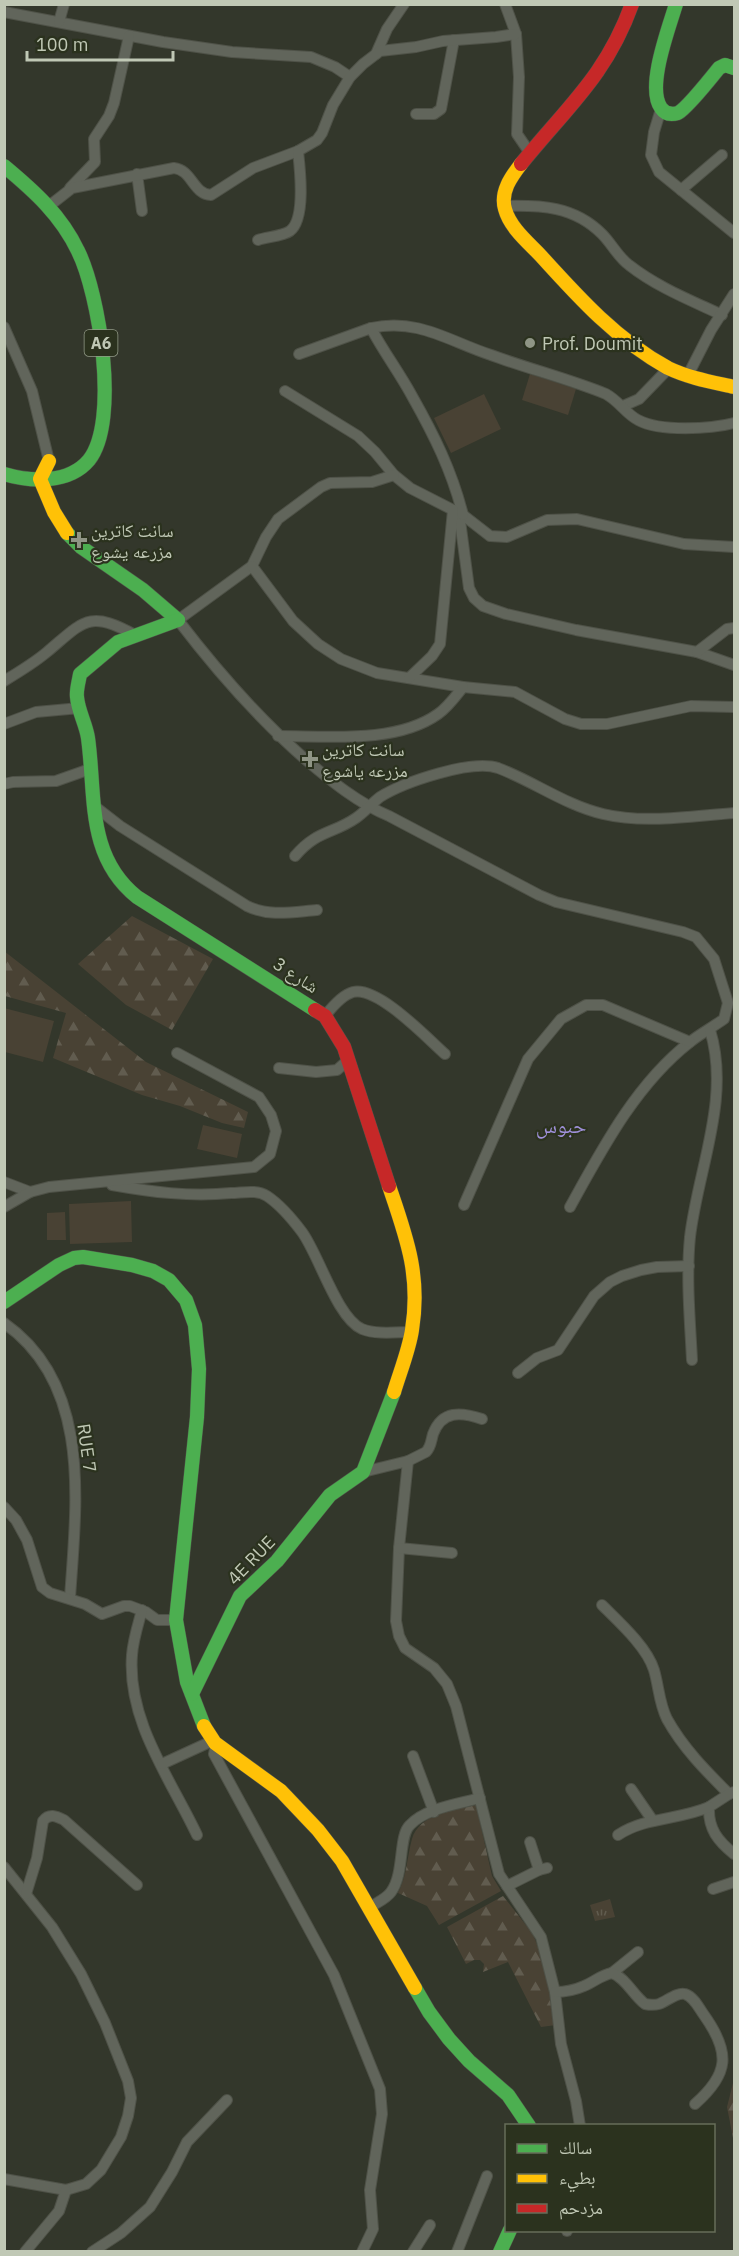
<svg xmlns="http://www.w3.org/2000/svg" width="739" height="2256" font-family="'IBM Plex Sans','Noto Naskh Arabic',sans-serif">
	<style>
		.grass { fill: url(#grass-tufts) }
		.forest { fill: url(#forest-firs) }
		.park { fill: #494234 }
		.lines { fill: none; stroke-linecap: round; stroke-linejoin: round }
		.street-casing { stroke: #4f5248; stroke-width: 12 }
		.fast-casing { stroke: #4f5248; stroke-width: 15 }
		.slow-casing { stroke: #4f5248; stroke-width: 15 }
		.jam-casing { stroke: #4f5248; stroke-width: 15 }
		.street { stroke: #61655b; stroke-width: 10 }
		.fast { stroke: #4caf50; stroke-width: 14 }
		.slow { stroke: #ffc107; stroke-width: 14 }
		.jam { stroke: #c62828; stroke-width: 14 }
		.poi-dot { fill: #8f9585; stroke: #2b321e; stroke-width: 2 }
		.labels { text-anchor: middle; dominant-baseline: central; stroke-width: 4.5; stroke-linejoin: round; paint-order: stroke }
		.shield { fill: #2b321e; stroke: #939b88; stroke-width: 1.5 }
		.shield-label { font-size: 16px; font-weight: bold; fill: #c0c8b5 }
		.poi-label { font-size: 18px; fill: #c0c8b5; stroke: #2b321e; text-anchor: start }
		.street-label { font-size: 18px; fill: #c0c8b5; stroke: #2b321e }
		.quarter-label { font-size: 21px; fill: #9f90da; stroke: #2b321e }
	</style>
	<defs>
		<pattern id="grass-tufts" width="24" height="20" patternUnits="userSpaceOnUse" patternTransform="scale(1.5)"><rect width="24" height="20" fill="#494234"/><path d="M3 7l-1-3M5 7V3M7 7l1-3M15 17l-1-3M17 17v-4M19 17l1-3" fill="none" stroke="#615c4f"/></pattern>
		<pattern id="forest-firs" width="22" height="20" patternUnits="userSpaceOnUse" patternTransform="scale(1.5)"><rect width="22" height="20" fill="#494234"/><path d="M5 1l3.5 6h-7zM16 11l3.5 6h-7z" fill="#615c4f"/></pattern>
	</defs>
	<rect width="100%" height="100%" fill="#33372b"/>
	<polygon class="grass" points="610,1899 615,1917 595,1921 590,1905"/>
	<g class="forest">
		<polygon points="132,916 213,959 172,1030 126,1005 78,964"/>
		<polygon points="4,951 146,1062 248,1112 244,1128 222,1123 180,1106 142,1095 53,1058 66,1013 5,996"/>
		<path d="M476,1805L492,1876L501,1891L439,1925L427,1906L398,1893C407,1876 407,1857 412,1839C419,1814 455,1810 476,1805Z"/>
		<polygon points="503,1896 533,1934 552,1985 556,2025 541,2027 508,1962 483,1972 484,1964 480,1960 474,1960 466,1964 447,1927"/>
		<polygon points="734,2079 734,2143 727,2107"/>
	</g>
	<g class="park">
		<polygon points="530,374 576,389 568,415 522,400"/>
		<polygon points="484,394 501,429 451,453 434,418"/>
		<polygon points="4,1008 54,1021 43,1062 5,1052"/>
		<polygon points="203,1125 242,1134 237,1158 197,1149"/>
		<polygon points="131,1201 132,1242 70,1244 69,1204"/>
		<polygon points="65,1212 66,1240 47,1240 47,1213"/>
	</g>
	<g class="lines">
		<g class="street-casing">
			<g id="street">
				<polyline points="505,4 516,34 519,77 517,134 530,153"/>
				<polyline points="4,12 163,42 232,52 311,57 335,67 350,77"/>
				<polyline points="59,22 64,4"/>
				<polyline points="376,54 387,29 404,4"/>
				<polyline points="661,109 654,132 651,155 659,172 734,233"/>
				<polyline points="416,114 434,114 441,109 454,40"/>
				<polyline points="137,174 142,211"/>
				<polyline points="70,188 95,162 94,139 109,116 114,103 129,36"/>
				<polyline points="681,190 722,155"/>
				<path d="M49,206L72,188L174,168C192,170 193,194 211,195L253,168L298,151L317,140L322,133L333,105L350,77L363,64L380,51L416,47L443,41L496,37L516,34"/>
				<path d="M504,206C541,205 574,206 602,234C612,244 618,257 629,265C657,287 690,300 722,315"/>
				<path d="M258,240C267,237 283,236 290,231C306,219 300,169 298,151"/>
				<polyline points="4,327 32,391 49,461"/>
				<polyline points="299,354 371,328"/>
				<polyline points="687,377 711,330 734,294"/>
				<polyline points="285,391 358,436 375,452 394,475 410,488 463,515 490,536 507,537 547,520 577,519 684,544 734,547"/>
				<polyline points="623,406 639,399 669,368"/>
				<path d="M394,475L372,482L330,483L321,487L278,519L266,537L252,566L178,620C217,671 257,717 305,759C331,781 358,803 389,816L539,895L556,902L683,932L696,937L714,959L728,1003L724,1019C713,1027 700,1034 690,1042C636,1084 602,1149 570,1207"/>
				<polyline points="459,513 469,588 474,598 483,606 506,614 576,630 697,652 734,665"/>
				<path d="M463,515C452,471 434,435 412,396C399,372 383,351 371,328C419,318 448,341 491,355C529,369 569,379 606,394C619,401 626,414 638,420C660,432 711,429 734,423"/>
				<polyline points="252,566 293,621 318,644 341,659 377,673 463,687 515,692 565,719 581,724 607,724 691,706 734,707"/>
				<polyline points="697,652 727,629 734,628"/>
				<polyline points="409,678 432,656 440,644 453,510"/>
				<path d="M4,681C19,672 34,663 47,652C83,622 88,609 135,635"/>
				<polyline points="4,724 36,712 80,708"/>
				<path d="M278,736C327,736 396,744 438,714C448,707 455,697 463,687"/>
				<polyline points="4,784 13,782 56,781 90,769"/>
				<path d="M93,805L120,826L247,906C270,917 292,912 317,910"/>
				<path d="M295,856C317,830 333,834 356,818C365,812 372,803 380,797C404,782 472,759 498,768C533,781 565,805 603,814C645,824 692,816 734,813"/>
				<path d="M325,1016C332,1007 342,995 353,992C378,986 427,1038 445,1054"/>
				<polyline points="279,1068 316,1072 337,1070 347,1061"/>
				<polyline points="4,1182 30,1192"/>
				<path d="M112,1185C151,1192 190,1197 231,1193C242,1193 256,1189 267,1196C279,1204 293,1220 302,1232C319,1255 337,1318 362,1329C377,1335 397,1332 412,1332"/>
				<polyline points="464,1205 528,1059 561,1019 586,1005 603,1005 690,1042"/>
				<polyline points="4,1207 30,1192 49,1187 254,1167 270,1154 276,1131 271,1115 259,1097 177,1053"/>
				<path d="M4,1323C93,1385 76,1505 70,1598"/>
				<path d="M692,1360C690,1320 686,1278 690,1237C698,1169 731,1098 710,1030"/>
				<polyline points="518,1373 537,1358 558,1350 594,1296 610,1282 622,1276 641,1270 657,1267 689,1266"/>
				<path d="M408,1461L426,1452C431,1447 431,1441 433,1434C442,1410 461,1412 482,1419"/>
				<polyline points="363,1472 408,1461 399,1548 396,1621 399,1636 405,1648 434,1668 447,1684 456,1706 499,1874 541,1937 555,1992 561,2044 576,2101 580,2126"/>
				<polyline points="4,1507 16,1520 27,1540 42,1587 50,1593 85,1604 102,1614 124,1606 130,1606 146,1612 157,1620 176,1620"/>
				<polyline points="399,1548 452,1553"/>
				<path d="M602,1605C619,1622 647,1647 654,1670C659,1687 659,1703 667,1719C683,1748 706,1771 729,1794L734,1792"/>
				<path d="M142,1610C138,1625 133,1640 132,1655C127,1721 170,1778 197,1835"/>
				<polyline points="216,1744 214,1754 334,1975 380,2089 382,2114 370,2190 373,2229 362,2252"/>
				<polyline points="413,1756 434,1812"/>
				<polyline points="162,1764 212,1741"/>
				<polyline points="631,1789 653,1821"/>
				<path d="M729,1794L709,1807C708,1829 718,1841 734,1854"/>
				<path d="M618,1835C645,1817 679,1820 709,1807"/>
				<polyline points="530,1842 539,1870"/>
				<polyline points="4,1867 52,1927 81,1974 105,2023 128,2081 131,2098 128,2116 121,2137 101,2170 86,2184 66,2190 4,2179"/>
				<polyline points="507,1886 539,1870 547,1868"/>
				<polyline points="713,1889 734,1882"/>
				<path d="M26,1894L37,1858L43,1821C49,1813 56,1816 64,1820L137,1885"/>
				<path d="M369,1908C376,1903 386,1899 391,1892C405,1873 398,1836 410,1825C426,1808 458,1804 480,1798"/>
				<polyline points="612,1973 638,1952"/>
				<path d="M555,1992C565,1992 575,1990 584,1986C594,1982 601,1975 612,1973C626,1978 633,1995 645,2004C650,2005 655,2005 659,2004C667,2001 677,1992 685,1994C694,1997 699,2008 704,2015C731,2053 729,2074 695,2104"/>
				<polyline points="567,2231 567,2230"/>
				<polyline points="25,2252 59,2211 66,2190"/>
				<polyline points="92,2252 121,2233 150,2207 172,2172 187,2142 227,2100"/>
				<polyline points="413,2252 430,2225"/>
				<polyline points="457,2252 487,2176"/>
			</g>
		</g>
		<g class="fast-casing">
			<g id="fast">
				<path d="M676,4C669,28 646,87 661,108C665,114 671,115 678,113C687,108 711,78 719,68L725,65L734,68"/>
				<path d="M4,166C34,191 61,215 78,251C99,293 120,421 89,460C69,484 31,482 4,474"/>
				<polyline points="67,533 81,547 143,590 178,620"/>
				<path d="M178,620L118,642L80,674C79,681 76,690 77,697C78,711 86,724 88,738C96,796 86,856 137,897L315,1010"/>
				<polyline points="4,1302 59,1265 74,1258 83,1257 132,1265 153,1271 169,1280 186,1300 195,1325 199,1369 197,1417 176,1620 187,1682 204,1726"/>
				<polyline points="192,1694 240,1596 277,1561 330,1495 363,1472 394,1392"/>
				<polyline points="415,1988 429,2012 449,2039 469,2061 508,2095 529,2126"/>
				<polyline points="500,2252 510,2230"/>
			</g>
		</g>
		<g class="slow-casing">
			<g id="slow">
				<path d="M521,164C511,177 500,192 505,209C510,228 529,243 541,256C579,298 617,340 668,368C689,378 712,382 734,387"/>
				<polyline points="49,461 40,479 54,512 67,533"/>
				<path d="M389,1186C406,1236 421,1275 412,1330C409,1350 400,1372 394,1392"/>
				<polyline points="204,1726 215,1743 281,1791 318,1830 342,1861 415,1988"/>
			</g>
		</g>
		<g class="jam-casing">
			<g id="jam">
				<path d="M521,164C567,107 606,76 632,4"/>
				<polyline points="315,1010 325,1016 344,1047 389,1186"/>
			</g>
		</g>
		<use href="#street" class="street"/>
		<use href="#fast" class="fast"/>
		<use href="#slow" class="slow"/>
		<use href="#jam" class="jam"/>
	</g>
	<g class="poi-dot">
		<circle cx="530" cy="343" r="6"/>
		<path d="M76 531h6v6h6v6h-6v6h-6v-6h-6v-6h6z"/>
		<path d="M307 750h6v6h6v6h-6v6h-6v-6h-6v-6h6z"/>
	</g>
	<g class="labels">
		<rect class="shield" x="84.5" y="330" width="33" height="26" rx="4.5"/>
		<g class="shield-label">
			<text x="101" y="343">A6</text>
		</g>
		<g class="poi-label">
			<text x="542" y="343">Prof. Doumit</text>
			<text x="91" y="530">سانت كاترين<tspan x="91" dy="21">مزرعه يشوع</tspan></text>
			<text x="322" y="749">سانت كاترين<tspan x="322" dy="21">مزرعه ياشوع</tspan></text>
		</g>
		<g class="street-label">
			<text transform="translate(296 975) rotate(33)">شارع 3</text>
			<text transform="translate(87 1448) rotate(82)">RUE 7</text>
			<text transform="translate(251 1560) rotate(-46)">4E RUE</text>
		</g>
		<g class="quarter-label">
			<text x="561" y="1125">حبوس</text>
		</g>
	</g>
	<rect width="739" height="2256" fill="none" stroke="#c0c8b5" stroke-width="12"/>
	<rect x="505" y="2124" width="210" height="108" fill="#2b321e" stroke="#676e5a" stroke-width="1.5"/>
	<rect x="517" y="2144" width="30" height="9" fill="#4caf50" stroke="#676e5a" stroke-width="1.5"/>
	<text x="559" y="2154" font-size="18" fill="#c0c8b5">سالك</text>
	<rect x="517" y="2174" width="30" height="9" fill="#ffc107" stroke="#676e5a" stroke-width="1.5"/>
	<text x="559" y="2184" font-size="18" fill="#c0c8b5">بطيء</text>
	<rect x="517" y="2204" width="30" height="9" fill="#c62828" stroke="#676e5a" stroke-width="1.5"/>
	<text x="559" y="2214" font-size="18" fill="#c0c8b5">مزدحم</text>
	<path d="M27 51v9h146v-9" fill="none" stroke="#c0c8b5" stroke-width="3"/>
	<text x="36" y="51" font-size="18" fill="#c0c8b5" stroke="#2b321e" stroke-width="4.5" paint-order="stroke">100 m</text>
</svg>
